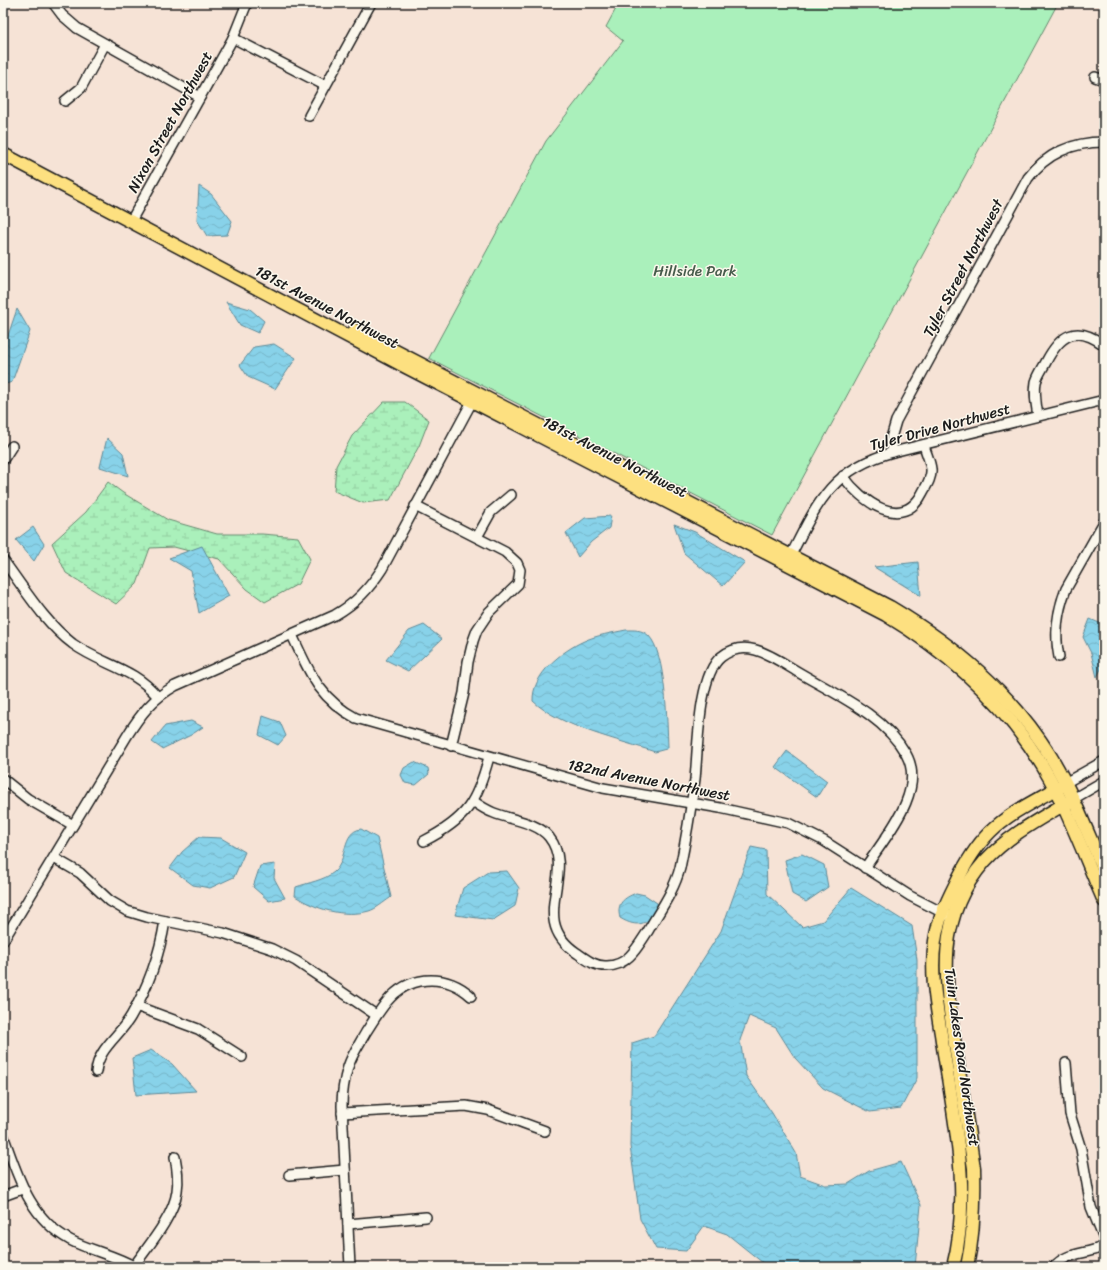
<svg xmlns="http://www.w3.org/2000/svg" width="1107" height="1270" font-family="Sriracha,sans-serif">
	<style>
		.green { fill: #aaf0bb; stroke: #63866c }
		.wetland { fill: url(#wetland-marsh); stroke: #63866c }
		.water { fill: url(#water-waves); stroke: #5d8997 }
		.lines { fill: none; stroke-linecap: round; stroke-linejoin: round }
		.minor-casing { stroke: #1c1c1c; stroke-width: 12 }
		.major-casing { stroke: #1c1c1c; stroke-width: 15 }
		.minor { stroke: #fbf7ec; stroke-width: 9 }
		.major { stroke: #fde080; stroke-width: 12 }
		.labels { text-anchor: middle; dominant-baseline: central; stroke-width: 3; stroke-linejoin: round; paint-order: stroke }
		.street-label { font-size: 15px; fill: #1c1c1c; stroke: #fbf7ec }
		.park-label { font-size: 15px; fill: #475c4c; stroke: #fbf7ec }
	</style>
	<defs>
		<pattern id="wetland-marsh" width="20" height="14" patternUnits="userSpaceOnUse"><rect width="20" height="14" fill="#aaf0bb"/><path d="M1 5h8M5 5V1M11 12h8M15 12V8" fill="none" stroke="#92cda0"/></pattern>
		<pattern id="water-waves" width="16" height="10" patternUnits="userSpaceOnUse"><rect width="16" height="10" fill="#88d2e9"/><path d="M0 5q4-4 8 0t8 0" fill="none" stroke="#75b4c7"/></pattern>
	</defs>
	<rect width="100%" height="100%" fill="#f6e3d6"/>
	<filter id="ink" filterUnits="userSpaceOnUse"><feTurbulence type="fractalNoise" baseFrequency=".025" numOctaves="2"/><feDisplacementMap in="SourceGraphic" scale="8" xChannelSelector="R" yChannelSelector="G"/><feConvolveMatrix kernelMatrix="1 2 1 2 8 2 1 2 1" color-interpolation-filters="sRGB"/></filter>
	<g filter="url(#ink)">
		<polygon class="green" points="619,3 1058,3 772,535 429,358 546,141 623,41 606,27"/>
		<g class="wetland">
			<polygon points="384,402 405,402 429,420 419,446 390,500 363,503 334,491 336,466 352,436"/>
			<polygon points="108,482 123,493 168,520 217,534 262,534 298,537 310,559 298,584 265,602 247,589 219,559 174,547 150,548 137,584 116,604 66,573 52,543 86,512"/>
		</g>
		<g class="water">
			<polygon points="199,186 211,194 232,221 227,235 207,236 197,220"/>
			<polygon points="226,302 250,309 264,321 258,333 240,325"/>
			<polygon points="17,309 30,331 12,382 3,385 3,350"/>
			<polygon points="274,344 296,358 275,389 248,377 240,365 254,347"/>
			<polygon points="107,438 123,453 128,476 100,467"/>
			<polygon points="611,516 609,528 591,542 578,557 566,533 585,518"/>
			<polygon points="674,524 695,532 745,562 723,586 684,553"/>
			<polygon points="33,527 44,544 34,561 16,540"/>
			<polygon points="202,546 229,596 199,613 191,571 169,558"/>
			<polygon points="918,562 921,596 874,567"/>
			<polygon points="1090,619 1104,625 1104,663 1097,677 1091,653 1083,637"/>
			<polygon points="424,625 442,639 408,671 386,660 409,631"/>
			<path d="M626,630C634,630 642,629 649,636C666,654 667,722 668,747L666,749L655,752C620,740 560,727 533,701C532,674 562,651 584,641C597,635 612,633 626,630Z"/>
			<polygon points="263,716 280,722 286,736 278,745 259,735"/>
			<polygon points="191,721 203,727 191,735 162,749 152,742 165,726"/>
			<polygon points="787,751 827,781 817,797 775,767"/>
			<polygon points="414,762 428,768 429,774 416,785 405,783 401,775 404,768"/>
			<path d="M361,829L377,838L391,897L390,898C384,902 376,909 369,911C344,918 315,909 295,896L296,887C307,883 325,880 334,872C348,860 341,832 361,829Z"/>
			<polygon points="199,837 221,838 245,852 234,877 210,888 193,885 170,868 182,852"/>
			<polygon points="751,847 766,850 767,894 802,927 823,921 851,888 912,926 917,960 917,1078 901,1108 870,1112 823,1088 795,1058 776,1028 749,1016 740,1040 746,1076 772,1113 796,1153 800,1176 825,1185 848,1184 869,1171 901,1162 921,1205 915,1267 768,1267 727,1234 704,1226 686,1251 656,1249 640,1219 630,1146 632,1043 654,1036 721,931"/>
			<polygon points="802,854 824,865 828,887 806,902 792,894 785,860"/>
			<polygon points="275,864 274,878 285,898 269,901 253,887 260,866"/>
			<polygon points="507,871 519,888 515,906 493,920 455,915 463,888 488,872"/>
			<path d="M636,893L645,895L657,903L659,909C648,924 638,929 620,918C616,903 624,898 636,893Z"/>
			<polygon points="151,1050 172,1064 196,1091 136,1095 132,1058"/>
		</g>
		<g class="lines">
			<g class="minor-casing">
				<g id="minor">
					<polyline points="53,3 62,15 77,28 200,97"/>
					<polyline points="233,38 324,85"/>
					<polyline points="1095,77 1104,80"/>
					<polyline points="65,101 81,88 105,44"/>
					<polyline points="309,116 371,3"/>
					<polyline points="132,219 233,38 247,3"/>
					<path d="M1038,416C1036,404 1034,393 1036,382C1038,375 1043,368 1046,362C1060,335 1076,324 1104,345"/>
					<path d="M893,452L891,438L896,421L1028,178C1047,153 1072,142 1104,142"/>
					<polyline points="3,460 12,446"/>
					<path d="M843,476C861,501 903,533 923,492C927,485 932,477 931,469C930,461 926,453 924,445"/>
					<polyline points="415,506 505,552 517,563 520,570 518,584 489,612 477,630 473,641 468,662 464,693 451,746"/>
					<polyline points="477,537 491,512 511,495"/>
					<path d="M3,560C24,588 44,622 73,644C102,665 134,668 157,696"/>
					<path d="M788,561C816,506 829,470 893,452L1104,400"/>
					<path d="M292,635C309,671 318,698 356,718L603,788L720,808L788,823L824,841L910,896L953,918"/>
					<path d="M1059,657C1054,633 1057,612 1066,589L1104,522"/>
					<polyline points="3,779 28,799 73,825"/>
					<polyline points="1065,783 1104,761"/>
					<polyline points="1073,799 1104,781"/>
					<path d="M473,801C480,806 486,810 494,813C511,820 537,822 549,837C578,874 526,919 577,953C587,960 596,967 607,966C628,966 638,946 648,931C660,910 674,891 680,868C686,839 691,808 695,779C698,750 698,675 721,657C747,636 774,658 798,672C835,694 884,715 906,754C927,791 885,837 865,868"/>
					<path d="M424,841C467,819 477,802 489,757"/>
					<polyline points="54,858 80,873 110,901 127,911 147,917 223,933 272,949 296,961 376,1015"/>
					<path d="M3,941L127,736C140,715 153,698 175,686L335,615C356,603 369,589 382,569L475,396"/>
					<polyline points="136,1006 198,1029 242,1057"/>
					<polyline points="1066,1063 1070,1114 1081,1149 1091,1207 1104,1239"/>
					<path d="M96,1072C98,1048 120,1036 131,1016C148,987 160,953 165,921"/>
					<polyline points="342,1113 466,1106 488,1110 545,1131"/>
					<path d="M3,1135C18,1176 29,1218 70,1240C91,1251 115,1255 135,1267"/>
					<polyline points="289,1175 345,1170"/>
					<polyline points="3,1196 22,1189"/>
					<polyline points="348,1224 426,1217"/>
					<path d="M134,1266C149,1245 174,1216 177,1191C179,1179 177,1168 175,1157"/>
					<path d="M350,1267L342,1106C342,1093 344,1080 348,1067C352,1054 360,1043 366,1032C374,1020 381,1007 391,997C414,974 448,975 471,996"/>
					<path d="M1054,1267C1067,1251 1087,1255 1104,1246"/>
				</g>
			</g>
			<g class="major-casing">
				<g id="major">
					<path d="M3,154L402,365L886,615C953,655 1012,710 1050,779C1071,818 1086,860 1104,901"/>
					<path d="M355,330L890,607C955,646 1011,692 1051,757C1073,793 1087,832 1104,870"/>
					<path d="M953,1267C973,1190 952,1111 941,1034C936,1003 930,972 935,941C938,920 946,903 955,885C964,866 975,847 990,832C1010,812 1037,800 1061,786"/>
					<path d="M967,1267C974,1234 975,1202 974,1168C968,1131 963,1094 957,1057C946,986 932,921 985,861C1009,835 1038,820 1068,802"/>
				</g>
			</g>
			<use href="#minor" class="minor"/>
			<use href="#major" class="major"/>
		</g>
	</g>
	<g class="labels">
		<g class="street-label">
			<text transform="translate(170 122) rotate(-61)">Nixon Street Northwest</text>
			<text transform="translate(963 268) rotate(-62)">Tyler Street Northwest</text>
			<text transform="translate(327 307) rotate(28)">181st Avenue Northwest</text>
			<text transform="translate(940 427) rotate(-15)">Tyler Drive Northwest</text>
			<text transform="translate(615 457) rotate(27)">181st Avenue Northwest</text>
			<text transform="translate(649 780) rotate(11)">182nd Avenue Northwest</text>
			<text transform="translate(962 1057) rotate(82)">Twin Lakes Road Northwest</text>
		</g>
		<g class="park-label">
			<text x="695" y="271">Hillside Park</text>
		</g>
	</g>
	<rect width="1107" height="1270" fill="none" stroke="#fbf7ec" stroke-width="16"/>
	<rect x="8" y="8" width="1091" height="1254" fill="none" stroke="#1c1c1c" stroke-width="1.5" filter="url(#ink)"/>
</svg>
